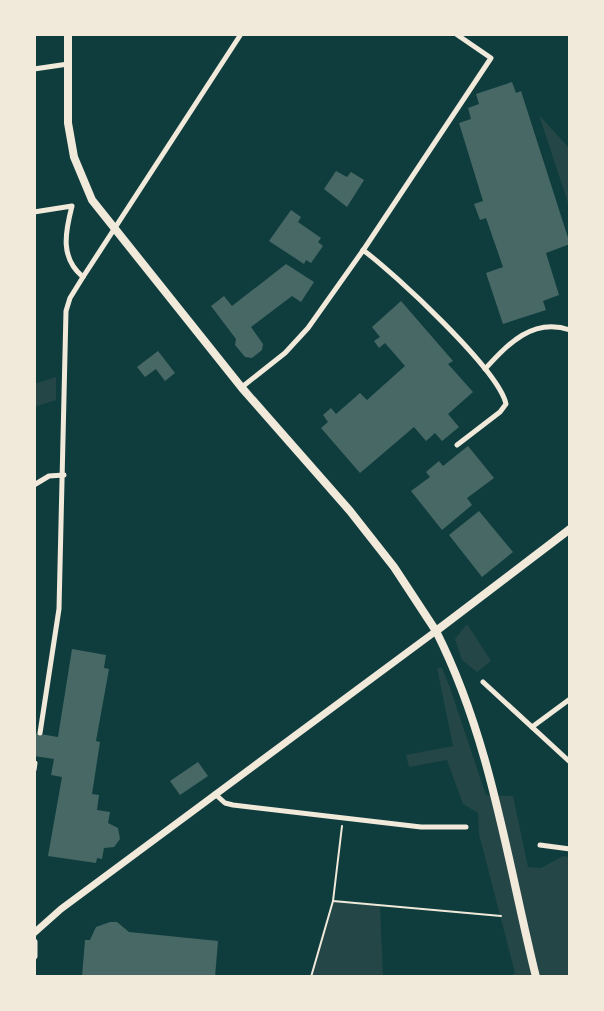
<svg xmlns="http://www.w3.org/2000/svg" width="604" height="1011" font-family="'Fira Sans',sans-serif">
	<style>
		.green { fill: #244646 }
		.building { fill: #486865 }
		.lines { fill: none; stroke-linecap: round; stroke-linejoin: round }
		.path { stroke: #f1e9da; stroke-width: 2 }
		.minor { stroke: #f1e9da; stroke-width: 5 }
		.secondary { stroke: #f1e9da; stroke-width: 7 }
		.primary { stroke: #f1e9da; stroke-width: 8 }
		.trunk { stroke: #f1e9da; stroke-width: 8 }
	</style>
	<rect width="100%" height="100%" fill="#0f3d3e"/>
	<g class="green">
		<polygon points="539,115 570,149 570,209"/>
		<polygon points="56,377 56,400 34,407 34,384"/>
		<polygon points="467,624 491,661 477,672 462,660 455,639"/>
		<polygon points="437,668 442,668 449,685 486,795 513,796 528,867 541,868 563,856 570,857 570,977 508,977 515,973 479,834 478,813 463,804 447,760 409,767 406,755 453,746"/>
		<polygon points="333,901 380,905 383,977 311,977"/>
	</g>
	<g class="building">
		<polygon points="512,82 516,93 521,91 570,244 546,253 559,295 543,301 546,310 503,324 486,273 503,267 486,218 480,220 474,204 483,201 459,123 471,119 468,108 479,104 476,94"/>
		<polygon points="336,171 347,177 351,172 364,180 347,207 324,189"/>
		<polygon points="291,210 301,217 298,222 321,238 318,242 323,246 311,263 306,260 304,264 269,241"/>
		<polygon points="286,264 314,282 301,302 292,296 251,327 263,344 262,350 252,358 245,357 235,345 236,339 211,306 224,296 232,306"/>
		<polygon points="401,301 453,361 448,364 473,392 448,414 459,427 442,441 435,433 426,441 414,427 360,473 321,428 328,422 323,415 331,408 336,414 360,393 367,400 405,366 385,343 379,348 374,341 380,337 372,327"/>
		<polygon points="158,351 175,373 165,381 156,369 145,377 137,367"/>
		<polygon points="468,446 494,478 467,498 472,505 442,530 411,491 430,477 426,472 439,461 443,466"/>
		<polygon points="479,511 513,552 482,577 449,535"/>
		<polygon points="72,649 106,655 104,668 109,669 96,741 100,742 92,794 99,795 97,810 110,812 108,823 118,828 120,839 114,847 104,848 102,859 97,858 96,863 48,856 62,777 51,775 54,759 34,756 34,733 58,737"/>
		<polygon points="198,762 208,776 180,795 170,781"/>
		<polygon points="110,922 117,922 129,932 218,941 215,977 82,977 85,940 90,940 96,927"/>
	</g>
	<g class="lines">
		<g class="path">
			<polyline points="333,901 501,916"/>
			<polyline points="311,977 333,901 342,826"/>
		</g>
		<g class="minor">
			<polyline points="34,69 68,64"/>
			<path d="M34,212L72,206C65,233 60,258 83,277"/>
			<path d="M363,250C394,273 499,370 506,404L500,412L457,445"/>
			<path d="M485,369C508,344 533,317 570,330"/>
			<polyline points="242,387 285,353 308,328 364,249 491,58 456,34"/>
			<polyline points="34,485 49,476 64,475"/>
			<polyline points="483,682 570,762"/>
			<polyline points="532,727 570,699"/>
			<polyline points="40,733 59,609 66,311 70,298 83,277 241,34"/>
			<polyline points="34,770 35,763"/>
			<polyline points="215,794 225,803 233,805 421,827 466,827"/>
			<polyline points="540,845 570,849"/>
		</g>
		<g class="secondary">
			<polyline points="34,933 61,909 436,631"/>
			<polyline points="34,942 34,956"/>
		</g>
		<polyline class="primary" points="68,34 68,123 74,157 92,200 242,388 350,511 394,567 436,631 570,529"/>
		<path class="trunk" d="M436,631C491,740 507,860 536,977"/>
	</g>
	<rect width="604" height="1011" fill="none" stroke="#f1e9da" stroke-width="72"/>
</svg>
